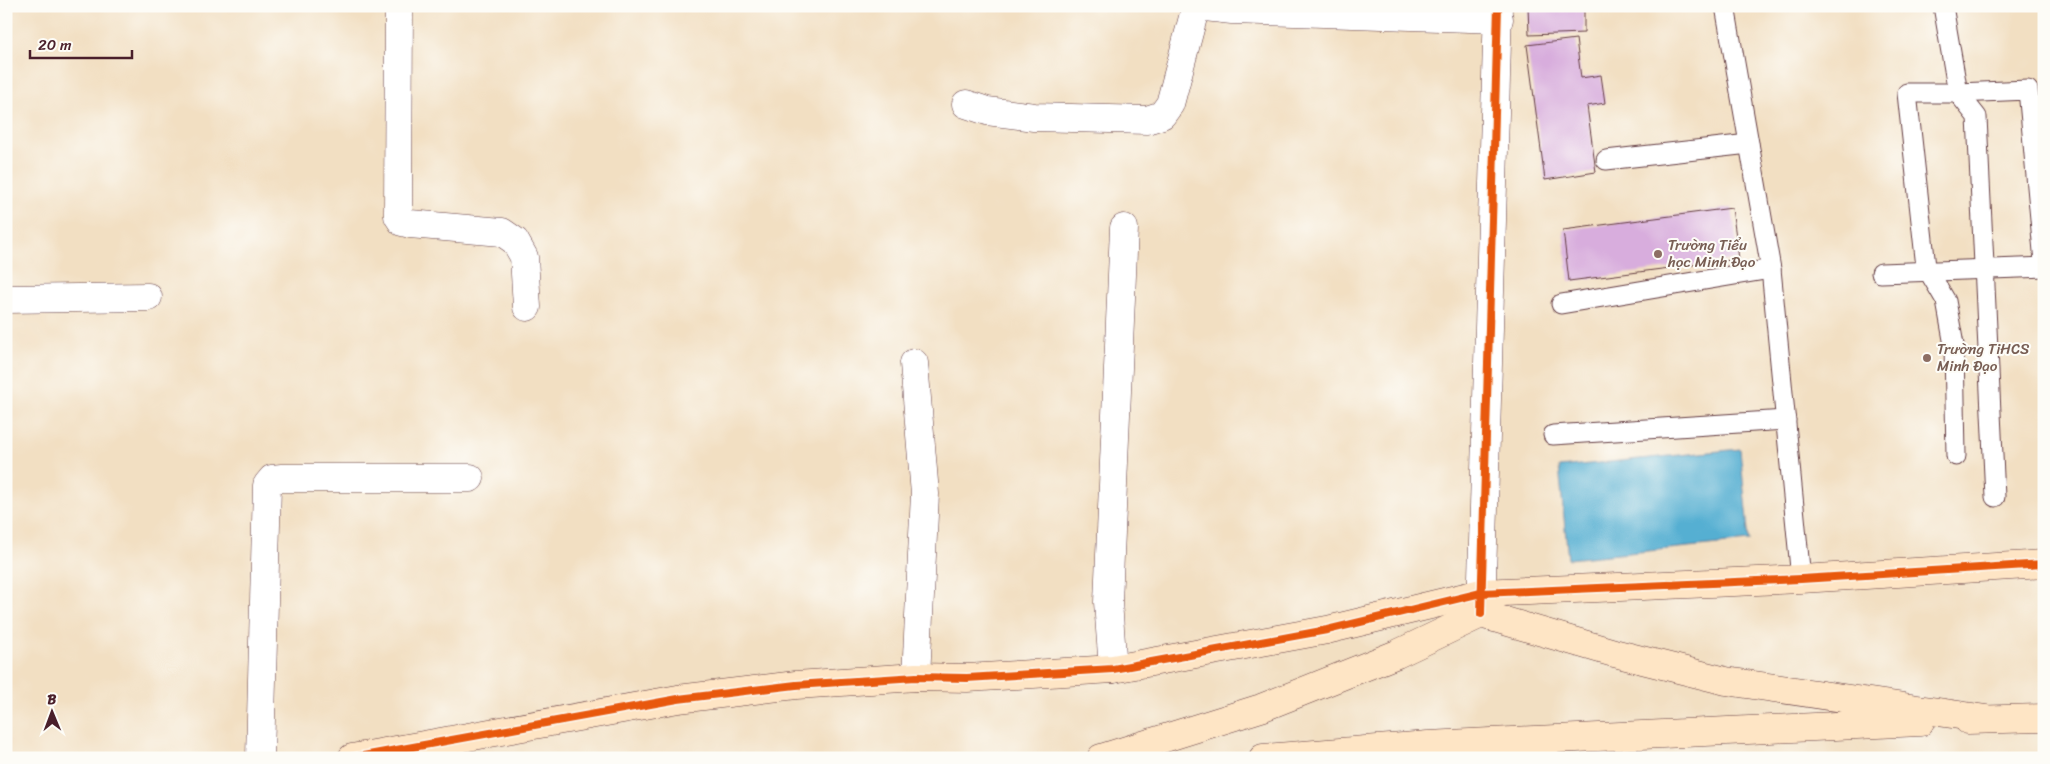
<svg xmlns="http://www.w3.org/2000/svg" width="2050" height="764" font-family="Sriracha,sans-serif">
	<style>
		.water { fill: #55afd2; stroke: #50677e }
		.building { fill: #d8addd }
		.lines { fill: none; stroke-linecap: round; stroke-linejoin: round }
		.lane-casing { stroke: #633c42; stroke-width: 21 }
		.street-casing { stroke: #633c42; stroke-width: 29 }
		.secondary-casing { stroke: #633c42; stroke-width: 29 }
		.lane { stroke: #fff; stroke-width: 19 }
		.street { stroke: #fff; stroke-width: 28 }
		.secondary { stroke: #fee5c5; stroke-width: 28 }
		.cycleway-casing { stroke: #fdfcf7; stroke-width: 11 }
		.cycleway { stroke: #e8590c; stroke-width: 8 }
		.education-dot { fill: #8d6e63; stroke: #fdfcf7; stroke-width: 2 }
		.labels { text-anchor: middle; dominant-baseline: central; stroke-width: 4; stroke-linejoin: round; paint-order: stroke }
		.education-label { font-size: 15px; fill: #785e54; stroke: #fdfcf7; text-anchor: start }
	</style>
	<rect width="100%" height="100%" fill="#fdfcf7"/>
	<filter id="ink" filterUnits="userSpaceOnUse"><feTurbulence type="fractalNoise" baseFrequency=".02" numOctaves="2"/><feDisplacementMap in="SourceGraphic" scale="10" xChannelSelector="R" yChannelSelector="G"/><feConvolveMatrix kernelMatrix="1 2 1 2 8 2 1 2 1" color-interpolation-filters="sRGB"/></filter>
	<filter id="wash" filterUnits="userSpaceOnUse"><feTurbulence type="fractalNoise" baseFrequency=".0096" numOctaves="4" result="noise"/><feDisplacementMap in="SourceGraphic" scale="20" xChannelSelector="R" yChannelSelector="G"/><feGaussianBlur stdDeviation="1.12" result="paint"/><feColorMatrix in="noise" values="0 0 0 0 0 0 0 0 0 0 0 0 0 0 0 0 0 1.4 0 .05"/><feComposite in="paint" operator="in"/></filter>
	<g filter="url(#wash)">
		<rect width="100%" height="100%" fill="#f2dfc2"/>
		<polygon class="water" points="1740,449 1749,541 1568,559 1559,467"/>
		<g id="blocks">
			<g class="building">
				<polygon points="1528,6 1584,6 1584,33 1529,35"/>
				<polygon points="1576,39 1581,78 1601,75 1605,103 1587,106 1596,172 1545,180 1527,45"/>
				<polygon points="1732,208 1739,259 1569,281 1563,230"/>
			</g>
		</g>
	</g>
	<g filter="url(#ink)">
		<use href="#blocks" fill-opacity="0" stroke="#633c42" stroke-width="1"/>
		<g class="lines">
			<g class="lane-casing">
				<g id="lane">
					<polyline points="1725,6 1771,269 1801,579"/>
					<polyline points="1943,6 1958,93 2028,90 2044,262"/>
					<polyline points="1606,160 1749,144"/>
					<polyline points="1881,273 2044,267"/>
					<polyline points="1561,304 1771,269"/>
					<polyline points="1553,435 1786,420"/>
					<polyline points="1956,456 1954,345 1946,301 1926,267 1907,93 1958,93 1977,117 1995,497"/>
				</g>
			</g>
			<g class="street-casing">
				<g id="street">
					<polyline points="399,6 398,216 402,222 410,224 502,232 515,241 524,257 527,307"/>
					<polyline points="1196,6 1232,10 1499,19"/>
					<polyline points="966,104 987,111 1034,117 1147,120 1162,115 1170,104 1196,6"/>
					<polyline points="6,299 148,297"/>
					<polyline points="914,363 925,494 916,677"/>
					<polyline points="1481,614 1498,6"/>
					<polyline points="1113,669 1108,602 1124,228"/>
					<polyline points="260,758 267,485 272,479 282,478 470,478"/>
				</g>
			</g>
			<g class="secondary-casing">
				<g id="secondary">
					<polyline points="1968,720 2044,718"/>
					<polyline points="352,758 678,699 796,685 916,677 967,678 1113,669 1327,630 1481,593 1801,579 2044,564"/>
					<polyline points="1101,758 1261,708 1397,654 1481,614 1614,653 1726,681 1986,719"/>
					<polyline points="1263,758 1428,745 1920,722"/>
				</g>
			</g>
			<use href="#lane" class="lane"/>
			<use href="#street" class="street"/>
			<use href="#secondary" class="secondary"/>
			<g class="cycleway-casing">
				<g id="cycleway">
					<polyline points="1481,614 1498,6"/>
					<polyline points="352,758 678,699 796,685 916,677 967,678 1113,669 1327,630 1481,593 1801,579 2044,564"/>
				</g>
			</g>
			<use href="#cycleway" class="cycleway"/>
		</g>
	</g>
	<g class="education-dot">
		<circle cx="1658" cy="254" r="5"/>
		<circle cx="1927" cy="358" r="5"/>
	</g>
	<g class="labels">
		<g class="education-label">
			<text x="1668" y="245">Trường Tiểu<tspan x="1668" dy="17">học Minh Đạo</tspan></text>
			<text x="1937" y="349">Trường TiHCS<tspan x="1937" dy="17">Minh Đạo</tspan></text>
		</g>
	</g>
	<rect width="2050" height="764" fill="none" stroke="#fdfcf7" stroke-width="25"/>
	<g transform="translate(52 712) rotate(359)" stroke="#fdfcf7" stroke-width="4" paint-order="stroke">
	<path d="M0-4L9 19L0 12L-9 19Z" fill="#4a1f2b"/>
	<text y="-8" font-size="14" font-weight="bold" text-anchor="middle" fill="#4a1f2b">B</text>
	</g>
	<path d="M30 50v8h102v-8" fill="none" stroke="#4a1f2b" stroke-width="2.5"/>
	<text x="38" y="50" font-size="15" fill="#4a1f2b" stroke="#fdfcf7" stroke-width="4" paint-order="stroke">20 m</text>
</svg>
